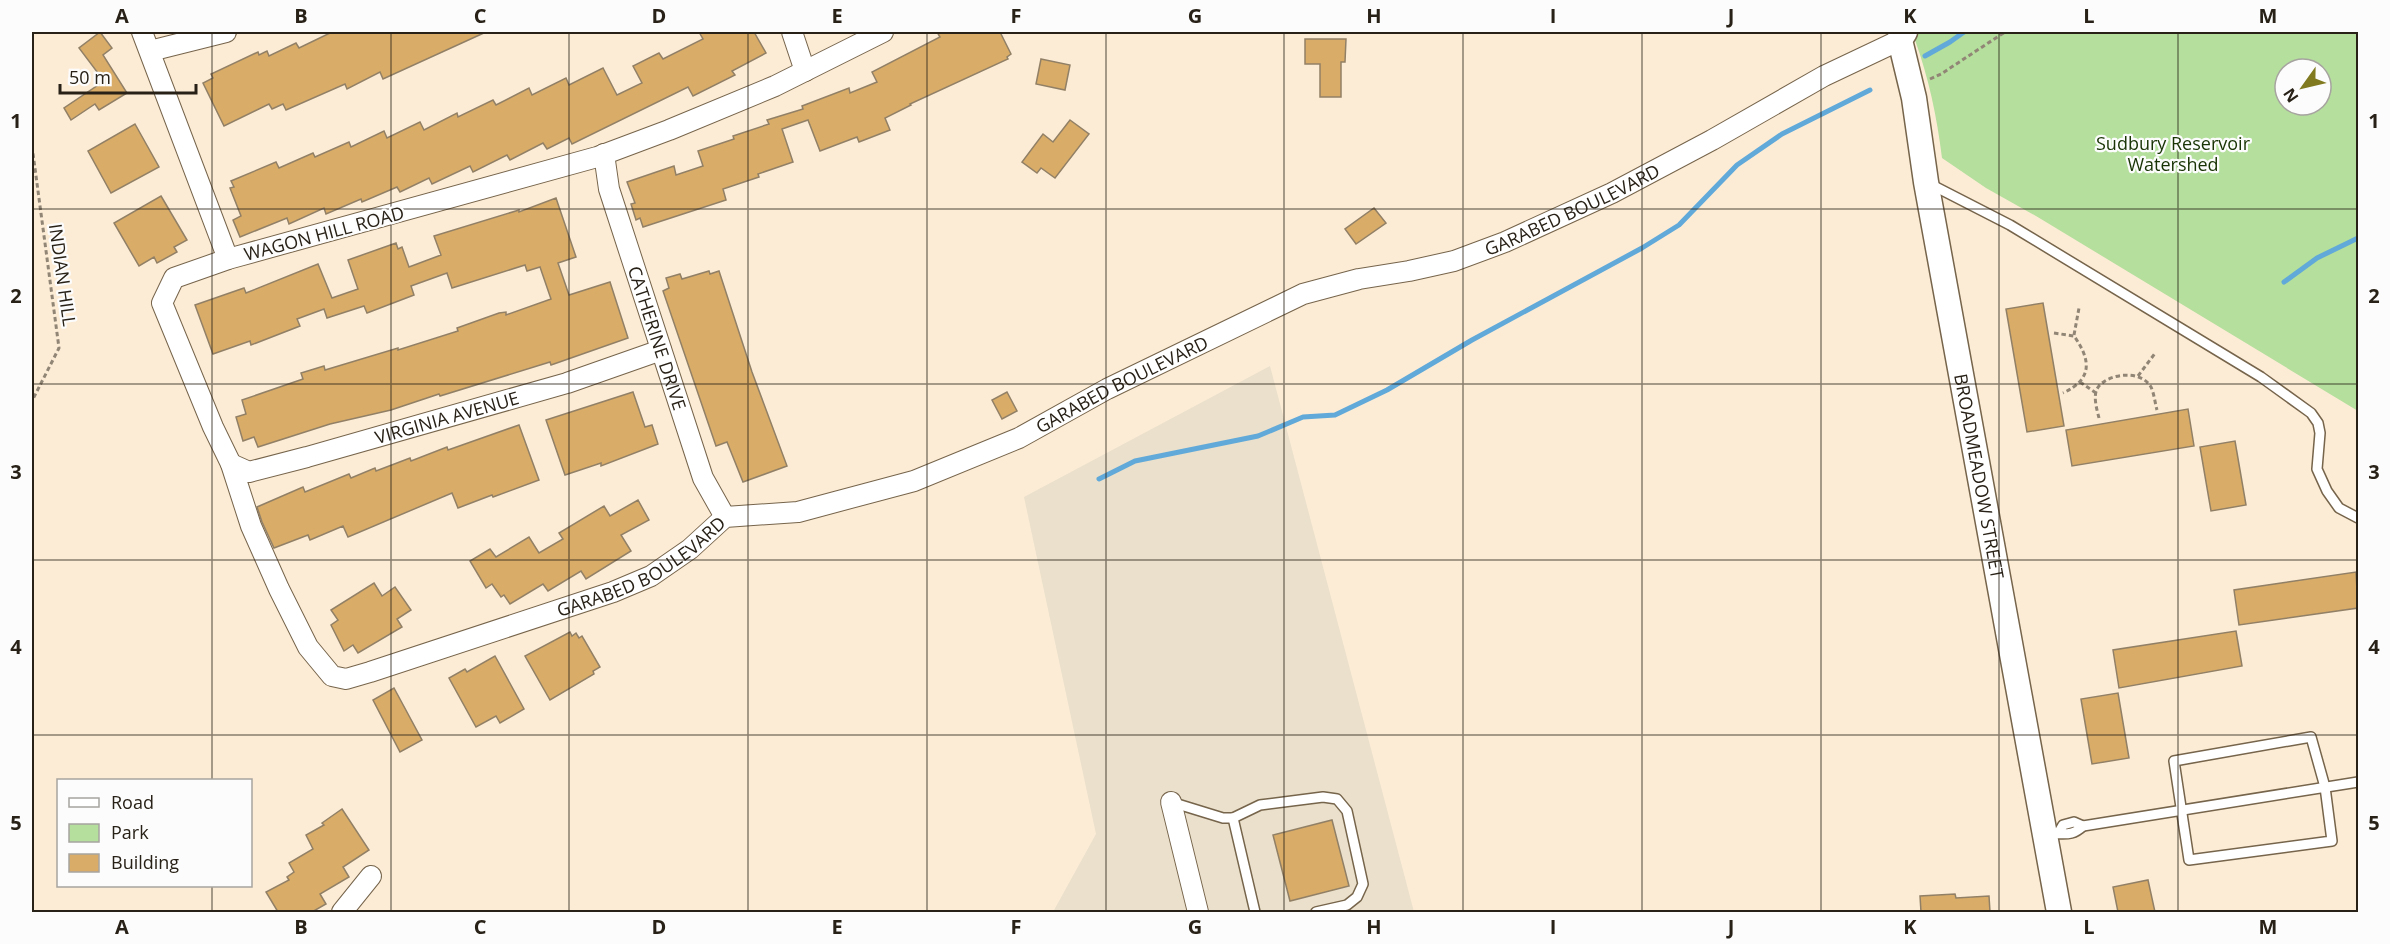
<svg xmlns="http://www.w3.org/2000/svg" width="2390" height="944" font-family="'Open Sans',sans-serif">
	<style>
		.commercial { fill: #eae0cb }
		.green { fill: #b4df9d; fill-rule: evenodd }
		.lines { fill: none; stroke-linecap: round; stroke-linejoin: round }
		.stream { stroke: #60a9d9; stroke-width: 5 }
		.building { fill: #d9ac67; stroke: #928066; stroke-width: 1.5 }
		.service-casing { stroke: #76644b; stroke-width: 12 }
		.minor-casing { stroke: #76644b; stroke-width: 22 }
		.tertiary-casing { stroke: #76644b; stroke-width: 27 }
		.path { stroke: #918676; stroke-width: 3; stroke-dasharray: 4.5 3; stroke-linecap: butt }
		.service { stroke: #fff; stroke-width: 9 }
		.minor { stroke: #fff; stroke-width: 20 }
		.tertiary { stroke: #fff; stroke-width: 24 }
		.grid { fill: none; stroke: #282117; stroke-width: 1.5; stroke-opacity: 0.55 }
		.labels { text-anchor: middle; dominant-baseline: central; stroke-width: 4.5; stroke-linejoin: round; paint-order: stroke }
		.park-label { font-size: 18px; fill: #183304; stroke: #fcfcfc }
		.street-label { font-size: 18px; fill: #282117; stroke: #fcfcfc }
		.neatline { fill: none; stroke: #282117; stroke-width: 2 }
		.grid-label { font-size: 20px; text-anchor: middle; font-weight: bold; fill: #282117 }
	</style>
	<rect width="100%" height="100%" fill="#fcecd6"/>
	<polygon class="commercial" points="1270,366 1414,912 1053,912 1096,834 1024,497"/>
	<path class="green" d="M1919,32H2358V411L2036,216L1986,188L1942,158C1937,117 1929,79 1915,40ZM2285,69H2321V105H2285Z"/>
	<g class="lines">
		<g class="stream">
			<polyline points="1925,56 1950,42 1964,32"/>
			<polyline points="2284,282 2317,258 2358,238"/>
			<polyline points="1099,479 1135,461 1258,436 1303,417 1335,415 1387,390 1472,340 1642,248 1679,225 1737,165 1782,134 1870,90"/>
		</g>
	</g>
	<g class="building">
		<polygon points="100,32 112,48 103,55 127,93 99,110 95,104 71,120 64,108 104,81 79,48"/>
		<polygon points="332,32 486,32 383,79 380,72 347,89 345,84 286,110 283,104 272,109 269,104 224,126 203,83 213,78 211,74 258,52 259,55 267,51 269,56 296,43 299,48"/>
		<polygon points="699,32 754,32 766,53 732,71 735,75 693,96 688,87 572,144 569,138 547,149 543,143 510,160 507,155 473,172 470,166 432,184 429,178 400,192 397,187 362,202 361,199 326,214 324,208 289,224 287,218 240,237 233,220 241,216 230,188 234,187 231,181 276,162 279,168 313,153 315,157 349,142 351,147 384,131 387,138 420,122 424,130 457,113 458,117 493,100 496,105 529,88 532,95 566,78 569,85 603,68 617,95 642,83 633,66 659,53 663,59 703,39"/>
		<polygon points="937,32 1000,32 1011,54 1007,57 1008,59 910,104 911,105 885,118 890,130 859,142 857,137 820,151 808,120 782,129 793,162 758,174 759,177 723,189 726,200 643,227 640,218 636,220 631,204 635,203 627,182 674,166 676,175 703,166 698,151 734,139 733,136 769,124 767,120 803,109 802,106 849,88 850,93 877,82 872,72 940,37"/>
		<polygon points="1305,39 1346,39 1345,62 1341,62 1341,97 1320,97 1320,64 1305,64"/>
		<polygon points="1041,59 1070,65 1065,90 1036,84"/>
		<polygon points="1070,120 1089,134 1055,178 1041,168 1037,173 1022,162 1043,134 1053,142"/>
		<polygon points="135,124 159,167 111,193 88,151"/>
		<polygon points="161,196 187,240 174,247 177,252 157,263 154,257 139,266 114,223"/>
		<polygon points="556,198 576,257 558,263 569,295 610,282 628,338 551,365 550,362 440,396 439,394 391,410 330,424 258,447 254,437 243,441 236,417 246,414 242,400 303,379 301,373 324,366 325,370 398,348 398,350 458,331 457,328 499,313 506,312 506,315 551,299 540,267 527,271 525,265 452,288 447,273 411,286 414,295 367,313 364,306 327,318 324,309 297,319 300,326 251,345 250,341 213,354 195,305 244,288 246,293 318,264 332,298 358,289 348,260 396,243 398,249 402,247 409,267 441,255 434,236 519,210 519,212"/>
		<polygon points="1374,208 1386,223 1356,244 1345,229"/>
		<polygon points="709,271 710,274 719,271 752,372 787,466 743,482 727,442 716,446 663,291 669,288 666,278 680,274 682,279"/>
		<polygon points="2043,303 2064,426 2027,432 2006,309"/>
		<polygon points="633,392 645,427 652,425 658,444 601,466 601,463 565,475 546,420"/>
		<polygon points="1007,392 1017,411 1002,419 992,400"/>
		<polygon points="2188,409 2194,446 2072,466 2066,430"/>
		<polygon points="519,425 539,480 493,497 492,495 458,508 452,493 348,537 343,526 310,540 308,535 274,548 262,522 257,507 303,487 305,492 349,474 351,478 375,468 376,471 410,458 411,461 447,447 448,450"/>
		<polygon points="2235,441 2246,505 2211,511 2200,447"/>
		<polygon points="638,500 649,520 621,535 631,551 586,579 581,571 548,591 543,584 510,604 504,595 501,597 492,584 486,588 470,561 490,549 496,557 529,537 539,553 563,539 559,533 604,506 610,516"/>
		<polygon points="2356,572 2358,608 2239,625 2234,590"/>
		<polygon points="374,583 382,596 395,587 411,610 397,619 402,627 358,653 353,645 344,651 331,625 338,620 331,610"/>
		<polygon points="2236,631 2242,666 2119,688 2113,650"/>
		<polygon points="570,632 572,636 576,633 579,638 582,636 600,667 593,671 594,674 550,700 525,656"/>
		<polygon points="495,656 524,709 500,723 496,716 476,727 449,678 465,669 467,672"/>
		<polygon points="394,688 422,740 400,752 373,700"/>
		<polygon points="2118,693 2129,758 2092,764 2081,699"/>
		<polygon points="342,809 369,850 343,867 349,877 320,894 326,904 312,912 278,912 266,892 289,880 287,877 294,872 289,863 313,849 306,835 324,825 322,823"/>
		<polygon points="1332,820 1349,886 1290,901 1273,835"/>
		<polygon points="2148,880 2155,912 2118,912 2113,887"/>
		<polygon points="1955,894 1956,898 1989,896 1990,912 1921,912 1920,896"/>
	</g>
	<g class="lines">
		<g class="service-casing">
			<g id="service">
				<polyline points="1930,184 2010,225 2261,377 2311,413 2318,423 2320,433 2317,469 2327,491 2339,508 2358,518"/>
				<polygon points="2311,737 2325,787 2332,841 2189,860 2174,761"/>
				<polyline points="1171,802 1223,818 1233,818 1260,805 1323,797 1337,799 1347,811 1363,884 1357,897 1347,905 1316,912"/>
				<polyline points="1233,818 1255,912"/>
				<polyline points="2083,826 2358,782"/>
				<path d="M2045,835C2062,831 2069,839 2083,826L2074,822L2063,825L2059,832"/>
			</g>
		</g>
		<g class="minor-casing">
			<g id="minor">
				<polyline points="142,32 228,259"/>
				<polyline points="792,32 805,71"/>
				<path id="s1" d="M883,32L775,86L669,130L597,157L228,259L174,278L162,303L213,427L231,464L251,526L279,589L308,647L332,676L346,679L370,672L613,592L651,576L690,549L725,517L798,512L914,481L1019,438L1107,389L1303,294L1359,279L1409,271L1454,261L1505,242L1612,193L1712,140L1824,76L1900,40L1898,32"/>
				<polyline points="150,51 226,32"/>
				<path id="s2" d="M604,154L609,189L703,478L725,517"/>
				<path id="s3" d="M231,464L249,472L307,457L567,383L661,350"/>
				<polyline points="1171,802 1198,912"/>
				<polyline points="342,912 371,876"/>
			</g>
		</g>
		<g class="tertiary-casing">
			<g id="tertiary">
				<path id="s4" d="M1905,32L1900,40L1914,98L1926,182L2059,912"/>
			</g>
		</g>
		<g class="path">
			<polyline points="1930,79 1941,74 2005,32"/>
			<polyline points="32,146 59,348 32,401"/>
			<path d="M2054,333L2074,336C2091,360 2093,379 2063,393"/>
			<polyline points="2074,335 2079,308"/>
			<polyline points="2138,376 2156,352"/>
			<polyline points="2080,382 2096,393"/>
			<path d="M2099,418C2097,410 2093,397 2097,389C2106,373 2141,369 2151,387C2154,393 2155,403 2157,410"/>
		</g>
		<use href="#service" class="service"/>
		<use href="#minor" class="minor"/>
		<use href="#tertiary" class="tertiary"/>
	</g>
	<path class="grid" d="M212,32V780M391,32V912M569,32V912M748,32V912M927,32V912M1106,32V912M1284,32V912M1463,32V912M1642,32V912M1821,32V912M1999,32V912M2178,32V912M32,209H2358M32,384H2358M32,560H2358M32,735H2358M212,886V912"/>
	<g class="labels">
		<g class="park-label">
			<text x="2173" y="143">Sudbury Reservoir<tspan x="2173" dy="21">Watershed</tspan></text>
		</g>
		<g class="street-label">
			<text stroke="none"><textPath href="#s1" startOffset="2532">GARABED BOULEVARD</textPath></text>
			<text transform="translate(324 233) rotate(-15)">WAGON HILL ROAD</text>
			<text transform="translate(63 275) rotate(82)">INDIAN HILL</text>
			<text stroke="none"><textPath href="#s2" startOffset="192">CATHERINE DRIVE</textPath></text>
			<text stroke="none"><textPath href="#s1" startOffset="2046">GARABED BOULEVARD</textPath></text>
			<text stroke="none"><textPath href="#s3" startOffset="225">VIRGINIA AVENUE</textPath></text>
			<text stroke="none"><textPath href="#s4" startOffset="453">BROADMEADOW STREET</textPath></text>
			<text stroke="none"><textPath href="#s1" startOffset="1524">GARABED BOULEVARD</textPath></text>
		</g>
	</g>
	<rect width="2390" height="944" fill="none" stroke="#fcfcfc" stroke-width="66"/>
	<rect x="57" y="779" width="195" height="108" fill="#fcfcfc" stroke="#a7a4a0" stroke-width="1.5"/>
	<rect x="69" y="798" width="30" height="9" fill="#ffffff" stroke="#a7a4a0" stroke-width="1.5"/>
	<text x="111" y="809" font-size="18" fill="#282117">Road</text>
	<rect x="69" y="824" width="30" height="18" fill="#b4df9d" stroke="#a7a4a0" stroke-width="1.5"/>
	<text x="111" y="839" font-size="18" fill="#282117">Park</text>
	<rect x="69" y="854" width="30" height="18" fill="#d9ac67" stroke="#a7a4a0" stroke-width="1.5"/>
	<text x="111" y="869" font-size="18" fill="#282117">Building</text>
	<g transform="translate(2303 87) rotate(236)"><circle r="28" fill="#fcfcfc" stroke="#a7a4a0" stroke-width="1.5"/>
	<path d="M0-4.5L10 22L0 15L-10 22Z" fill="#817a20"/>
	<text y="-9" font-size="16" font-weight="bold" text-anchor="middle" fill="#282117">N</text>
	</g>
	<path d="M60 84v9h136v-9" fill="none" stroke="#282117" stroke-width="3"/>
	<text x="69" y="84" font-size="18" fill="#282117" stroke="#fcfcfc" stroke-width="4.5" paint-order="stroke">50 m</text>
	<rect x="33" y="33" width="2324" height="878" class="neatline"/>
	<g class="grid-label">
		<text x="122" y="23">A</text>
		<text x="301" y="23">B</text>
		<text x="480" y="23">C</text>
		<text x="659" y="23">D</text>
		<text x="837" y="23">E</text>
		<text x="1016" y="23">F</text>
		<text x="1195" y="23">G</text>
		<text x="1374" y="23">H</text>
		<text x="1553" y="23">I</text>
		<text x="1731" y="23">J</text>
		<text x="1910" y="23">K</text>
		<text x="2089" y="23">L</text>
		<text x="2268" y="23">M</text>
		<text x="16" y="128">1</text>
		<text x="2374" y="128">1</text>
		<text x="16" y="303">2</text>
		<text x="2374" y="303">2</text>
		<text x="16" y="479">3</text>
		<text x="2374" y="479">3</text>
		<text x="16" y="654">4</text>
		<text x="2374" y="654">4</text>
		<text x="16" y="830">5</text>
		<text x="2374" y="830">5</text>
		<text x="122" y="934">A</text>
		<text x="301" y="934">B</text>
		<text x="480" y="934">C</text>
		<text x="659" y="934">D</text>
		<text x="837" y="934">E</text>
		<text x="1016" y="934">F</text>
		<text x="1195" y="934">G</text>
		<text x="1374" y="934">H</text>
		<text x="1553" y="934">I</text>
		<text x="1731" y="934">J</text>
		<text x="1910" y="934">K</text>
		<text x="2089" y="934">L</text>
		<text x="2268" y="934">M</text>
	</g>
</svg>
